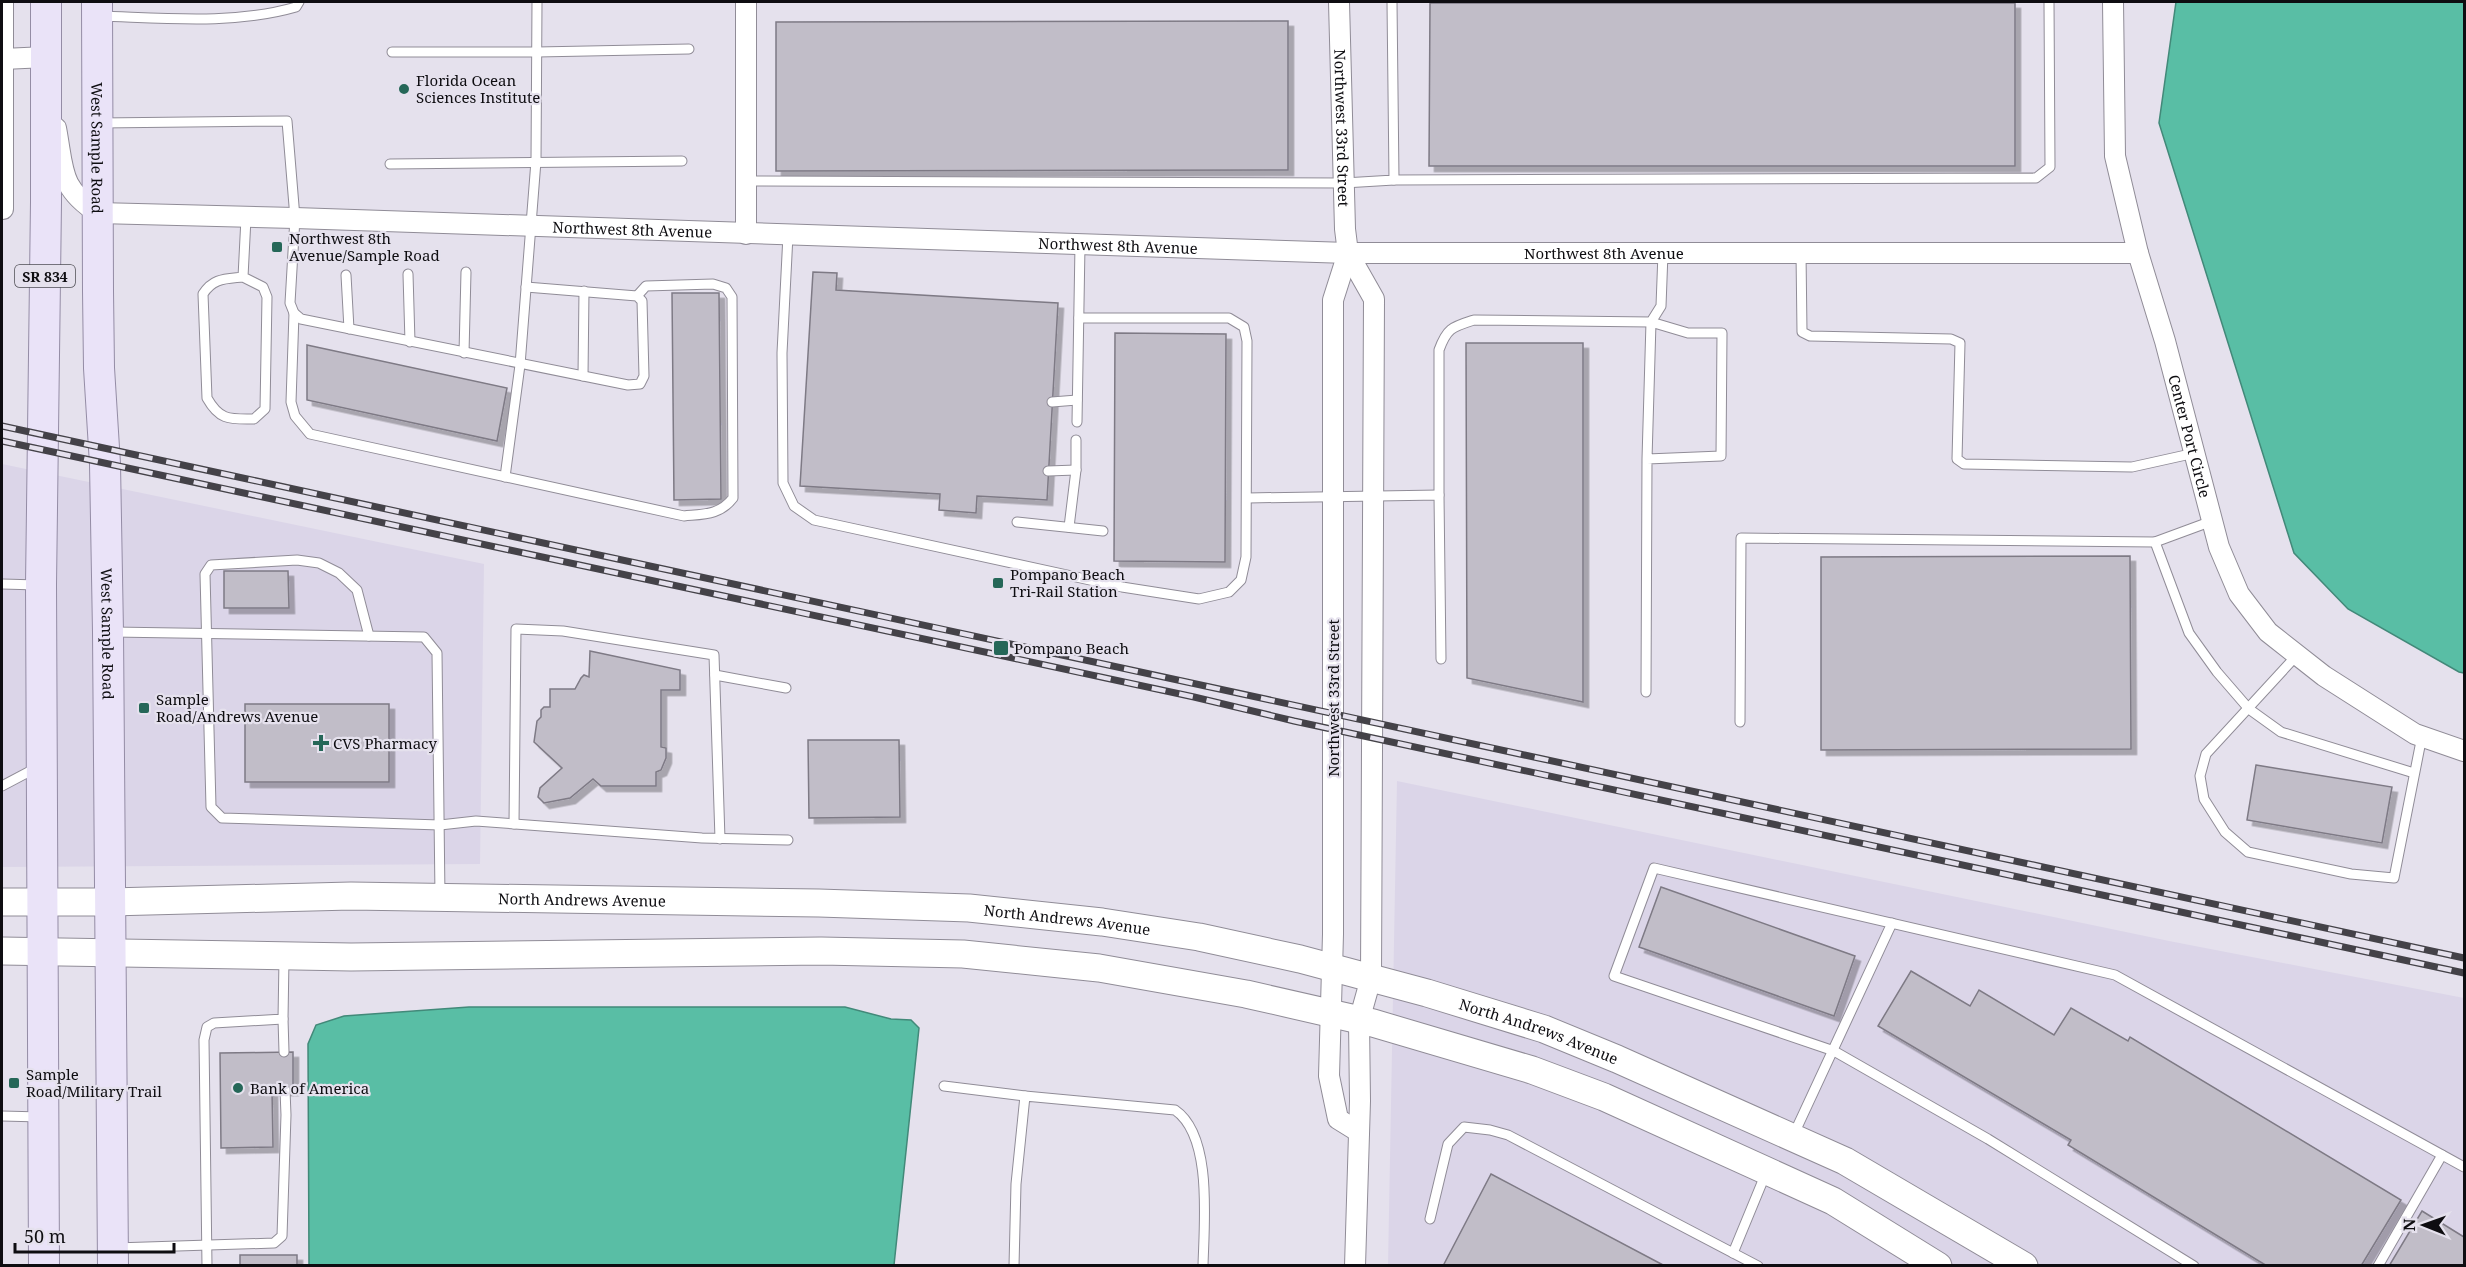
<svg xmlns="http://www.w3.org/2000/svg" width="2466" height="1267" font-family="'Noto Serif',serif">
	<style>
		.built { fill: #dbd5e8 }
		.water { fill: #59bea5; stroke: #428979; stroke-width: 1.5 }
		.building { fill: #c1bdc8; stroke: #7e7a85; stroke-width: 1.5; filter: url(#shadow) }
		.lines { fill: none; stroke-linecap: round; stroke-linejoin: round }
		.lane-casing { stroke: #908c97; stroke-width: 11 }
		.street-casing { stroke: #908c97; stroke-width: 22 }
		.secondary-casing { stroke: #908c97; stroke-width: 29 }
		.primary-casing { stroke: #948ca5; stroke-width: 32 }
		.lane { stroke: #fff; stroke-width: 9 }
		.street { stroke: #fff; stroke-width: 20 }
		.secondary { stroke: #fff; stroke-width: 27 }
		.primary { stroke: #eae3f8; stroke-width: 30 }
		.rail-casing { stroke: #444248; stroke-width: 7 }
		.rail { stroke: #e5e1ed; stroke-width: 4.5; stroke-dasharray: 14; stroke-linecap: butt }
		.poi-dot { fill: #256758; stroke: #e5e1ed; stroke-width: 2 }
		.labels { text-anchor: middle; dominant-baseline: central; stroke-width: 4.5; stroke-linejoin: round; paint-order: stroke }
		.shield { fill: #e5e1ed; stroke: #4e4d53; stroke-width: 1.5 }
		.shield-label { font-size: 14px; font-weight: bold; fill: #0e0d11 }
		.poi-label { font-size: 15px; fill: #0e0d11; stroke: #e5e1ed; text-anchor: start }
		.street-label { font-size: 15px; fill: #0e0d11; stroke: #e5e1ed }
	</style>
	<defs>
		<filter id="shadow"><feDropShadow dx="5.5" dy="5.5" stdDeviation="0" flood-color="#0004"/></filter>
	</defs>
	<rect width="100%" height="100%" fill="#e5e1ed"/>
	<g class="built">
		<polygon points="2,464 484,564 480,864 2,867"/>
		<polygon points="1397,781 2169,941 2464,998 2464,1265 1388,1266"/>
	</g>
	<g class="water">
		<polygon points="2176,2 2464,2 2464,673 2459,672 2348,609 2294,553 2159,123"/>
		<polygon points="469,1007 845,1007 891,1019 911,1020 919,1028 894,1265 309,1265 308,1044 316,1025 344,1016"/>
	</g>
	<g class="building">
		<polygon points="1430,3 2015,3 2015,166 1429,166"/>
		<polygon points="1288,21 1288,170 776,171 776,22"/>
		<polygon points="813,272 837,273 836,290 1058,303 1047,500 977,496 976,513 939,510 940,494 800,486"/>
		<polygon points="672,293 719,293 721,499 674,500"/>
		<polygon points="1115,333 1226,334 1225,562 1114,561"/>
		<polygon points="1466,343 1583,343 1583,702 1467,678"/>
		<polygon points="307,345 507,388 497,441 307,400"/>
		<polygon points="2130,556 2131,749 1821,750 1821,557"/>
		<polygon points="224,571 288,571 289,608 224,608"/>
		<polygon points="590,651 680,670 680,690 661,690 661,747 666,748 666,758 661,770 656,772 656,786 601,786 593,779 570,798 544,803 538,797 540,788 562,768 534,742 537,721 541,717 541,710 544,707 550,707 550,689 575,689 581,678 584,675 589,677"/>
		<rect x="245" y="704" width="144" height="78"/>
		<polygon points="808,740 899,740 900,817 809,818"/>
		<polygon points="2256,765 2392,787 2382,843 2247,820"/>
		<polygon points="1661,887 1855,956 1834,1016 1639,947"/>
		<polygon points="1911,971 1970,1006 1979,990 2054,1035 2071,1008 2128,1041 2130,1037 2401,1200 2361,1266 2267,1266 2068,1145 2071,1140 1878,1026"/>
		<polygon points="293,1052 293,1090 272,1090 273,1147 221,1148 220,1053"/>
		<polygon points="1491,1174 1665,1266 1443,1266"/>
		<polygon points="2422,1211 2464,1237 2464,1266 2389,1266"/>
		<rect x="240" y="1255" width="57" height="11"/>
	</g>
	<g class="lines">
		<g class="lane-casing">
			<g id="lane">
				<path d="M100,16C164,18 234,25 296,7L299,2"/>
				<polyline points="392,52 537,52 689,49"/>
				<polyline points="100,123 287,121 295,218 290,303 294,313 301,319 628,385 640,384 644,376 642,301 637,296 526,287"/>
				<polyline points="390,164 682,161"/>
				<polyline points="1394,180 2036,178 2050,167 2049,2"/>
				<polyline points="746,181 1344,183 1394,180 1392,2"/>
				<polyline points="788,235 782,353 783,483 794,506 814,520 1122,587 1199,599 1229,592 1241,580 1246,557 1247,341 1244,327 1229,318 1079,318"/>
				<polyline points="1801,253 1802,332 1810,336 1951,339 1960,343 1957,459 1964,464 2132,467 2195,453"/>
				<polyline points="408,274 410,342"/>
				<polyline points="346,275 349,329"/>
				<path d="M243,277L263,287L267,297L265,409L254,419C230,419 220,421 207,398L203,294C213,278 225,279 243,277L246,218"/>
				<path d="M294,313L291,402L295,416L310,434L684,516C704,514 720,515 733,498L732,297L726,288L713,284L646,286L637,296"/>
				<polyline points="464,353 466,272"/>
				<polyline points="583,376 584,291"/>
				<polyline points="1052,402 1077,400"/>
				<polyline points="1077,422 1080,245"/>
				<polyline points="1048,471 1076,470"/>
				<polyline points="505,477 520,365 536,161 537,2"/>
				<path d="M1439,495V350C1447,328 1452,327 1474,320L1651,322L1661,306L1663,253"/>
				<polyline points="1248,498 1439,495 1441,659"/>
				<polyline points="2212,521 2155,542 2189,633 2217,672 2249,709 2281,732 2414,773"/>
				<polyline points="1017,522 1103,531"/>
				<polyline points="1069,527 1076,470 1076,440"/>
				<polyline points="2,584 38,585"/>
				<polyline points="113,632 424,637 437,653 440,896"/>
				<polyline points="369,636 357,590 339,573 319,563 297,560 211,565 205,574 211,807 222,818 440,825 476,821 702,838 788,840"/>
				<polyline points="2297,655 2206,754 2200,776 2204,799 2225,832 2248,852 2351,874 2394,878 2422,736"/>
				<polyline points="715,675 786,688"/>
				<polyline points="1646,692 1647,459 1651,322 1688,333 1722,333 1721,456 1647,459"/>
				<polyline points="1740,722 1741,538 2155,542"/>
				<polyline points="2,786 36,768"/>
				<polyline points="514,824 516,629 563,631 714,655 720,839"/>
				<polyline points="283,1019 284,1052"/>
				<polyline points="944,1086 1025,1096"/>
				<polyline points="2,1116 41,1117"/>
				<polyline points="1793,1136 1892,923"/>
				<polyline points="1430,1219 1448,1144 1464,1127 1490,1130 1508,1135 1758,1266"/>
				<polyline points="115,1248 274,1243 282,1236 286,1115 285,1090"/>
				<polyline points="1733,1253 1766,1173"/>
				<polyline points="207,1266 204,1040 207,1027 214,1023 283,1019 284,959"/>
				<path d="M1014,1266L1016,1184L1025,1096L1175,1110C1213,1136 1204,1223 1203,1266"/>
				<polyline points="2194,1266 1988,1139 1834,1051 1614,976 1654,868 2115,975 2464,1167"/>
				<polyline points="2378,1266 2442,1155"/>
			</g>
		</g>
		<g class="street-casing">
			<g id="street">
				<polyline points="3,2 3,209"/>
				<polyline points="746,2 746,234"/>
				<path id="s1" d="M1339,2L1345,229L1348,253L1374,299L1371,978L1359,1021L1360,1101L1355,1266"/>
				<path id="s2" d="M2113,2L2115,156L2138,253L2165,341L2219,547L2239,594L2268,632L2324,676L2415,734L2464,751"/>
				<polyline points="3,59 46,57"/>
				<path id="s3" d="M56,128C64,170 59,188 98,213L295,218L1348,253H2138"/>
				<polyline points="1348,253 1333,300 1333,934 1329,1076 1338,1119 1359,1132"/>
			</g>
		</g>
		<g class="secondary-casing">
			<g id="secondary">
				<path id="s4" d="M2,902H110L351,896L819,903L969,908L1102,922L1199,937L1300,959L1427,993L1544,1029L1617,1059L1845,1161L2024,1266"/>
				<polyline points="2,951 351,957 821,951 963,954 1099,968 1246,994 1373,1023 1532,1070 1604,1097 1833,1201 1938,1266"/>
			</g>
		</g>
		<g class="primary-casing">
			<g id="primary">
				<path id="s5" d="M97,2L98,291L99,368L105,464L108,632L113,1266"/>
				<polyline points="44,1266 41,585 46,202 46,2"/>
			</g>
		</g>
		<use href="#lane" class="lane"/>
		<use href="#street" class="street"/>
		<use href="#secondary" class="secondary"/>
		<use href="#primary" class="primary"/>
		<g class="rail-casing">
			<g id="rail">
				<polyline points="2,426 2464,958"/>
				<polyline points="2,441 1194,697 1294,721 2464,973"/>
			</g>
		</g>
		<use href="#rail" class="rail"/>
	</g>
	<g class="poi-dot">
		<circle cx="404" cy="89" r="6"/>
		<rect x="271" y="241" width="12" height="12" rx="3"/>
		<rect x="992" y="577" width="12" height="12" rx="3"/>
		<rect x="993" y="640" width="16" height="16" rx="3"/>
		<rect x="138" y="702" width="12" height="12" rx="3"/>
		<path d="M318 734h6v6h6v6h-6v6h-6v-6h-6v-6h6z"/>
		<rect x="8" y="1077" width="12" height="12" rx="3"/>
		<circle cx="238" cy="1088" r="6"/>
	</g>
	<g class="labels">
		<rect class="shield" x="15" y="265" width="60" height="22" rx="4.5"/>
		<g class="shield-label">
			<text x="45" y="276">SR 834</text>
		</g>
		<g class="poi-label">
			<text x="416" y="80">Florida Ocean<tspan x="416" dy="17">Sciences Institute</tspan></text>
			<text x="289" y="238">Northwest 8th<tspan x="289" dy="17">Avenue/Sample Road</tspan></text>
			<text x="1010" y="574">Pompano Beach<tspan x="1010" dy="17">Tri-Rail Station</tspan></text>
			<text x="1014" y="648">Pompano Beach</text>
			<text x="156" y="699">Sample<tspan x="156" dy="17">Road/Andrews Avenue</tspan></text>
			<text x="333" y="743">CVS Pharmacy</text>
			<text x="26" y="1074">Sample<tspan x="26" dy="17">Road/Military Trail</tspan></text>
			<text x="250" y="1088">Bank of America</text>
		</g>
		<g class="street-label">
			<text stroke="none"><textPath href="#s1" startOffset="126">Northwest 33rd Street</textPath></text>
			<text stroke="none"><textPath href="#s5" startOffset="146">West Sample Road</textPath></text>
			<text stroke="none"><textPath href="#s3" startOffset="634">Northwest 8th Avenue</textPath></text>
			<text stroke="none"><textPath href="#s3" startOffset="1120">Northwest 8th Avenue</textPath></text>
			<text stroke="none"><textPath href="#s3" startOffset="1606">Northwest 8th Avenue</textPath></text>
			<text stroke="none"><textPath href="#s2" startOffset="444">Center Port Circle</textPath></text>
			<text stroke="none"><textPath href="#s5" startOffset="632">West Sample Road</textPath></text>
			<text transform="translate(1333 698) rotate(-90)">Northwest 33rd Street</text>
			<text stroke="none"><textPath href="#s4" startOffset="580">North Andrews Avenue</textPath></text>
			<text stroke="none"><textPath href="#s4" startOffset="1066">North Andrews Avenue</textPath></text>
			<text stroke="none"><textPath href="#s4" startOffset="1552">North Andrews Avenue</textPath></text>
		</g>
	</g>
	<rect width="2466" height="1267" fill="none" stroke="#0e0d11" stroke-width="6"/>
	<g transform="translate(2424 1225) rotate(271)" stroke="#e5e1ed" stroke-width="4.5" paint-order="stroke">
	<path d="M0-4.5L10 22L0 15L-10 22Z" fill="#0e0d11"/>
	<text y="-9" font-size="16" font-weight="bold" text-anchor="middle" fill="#0e0d11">N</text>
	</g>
	<path d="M15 1243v9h159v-9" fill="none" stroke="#0e0d11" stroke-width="3"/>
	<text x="24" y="1243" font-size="18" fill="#0e0d11" stroke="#e5e1ed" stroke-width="4.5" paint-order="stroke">50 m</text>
</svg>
